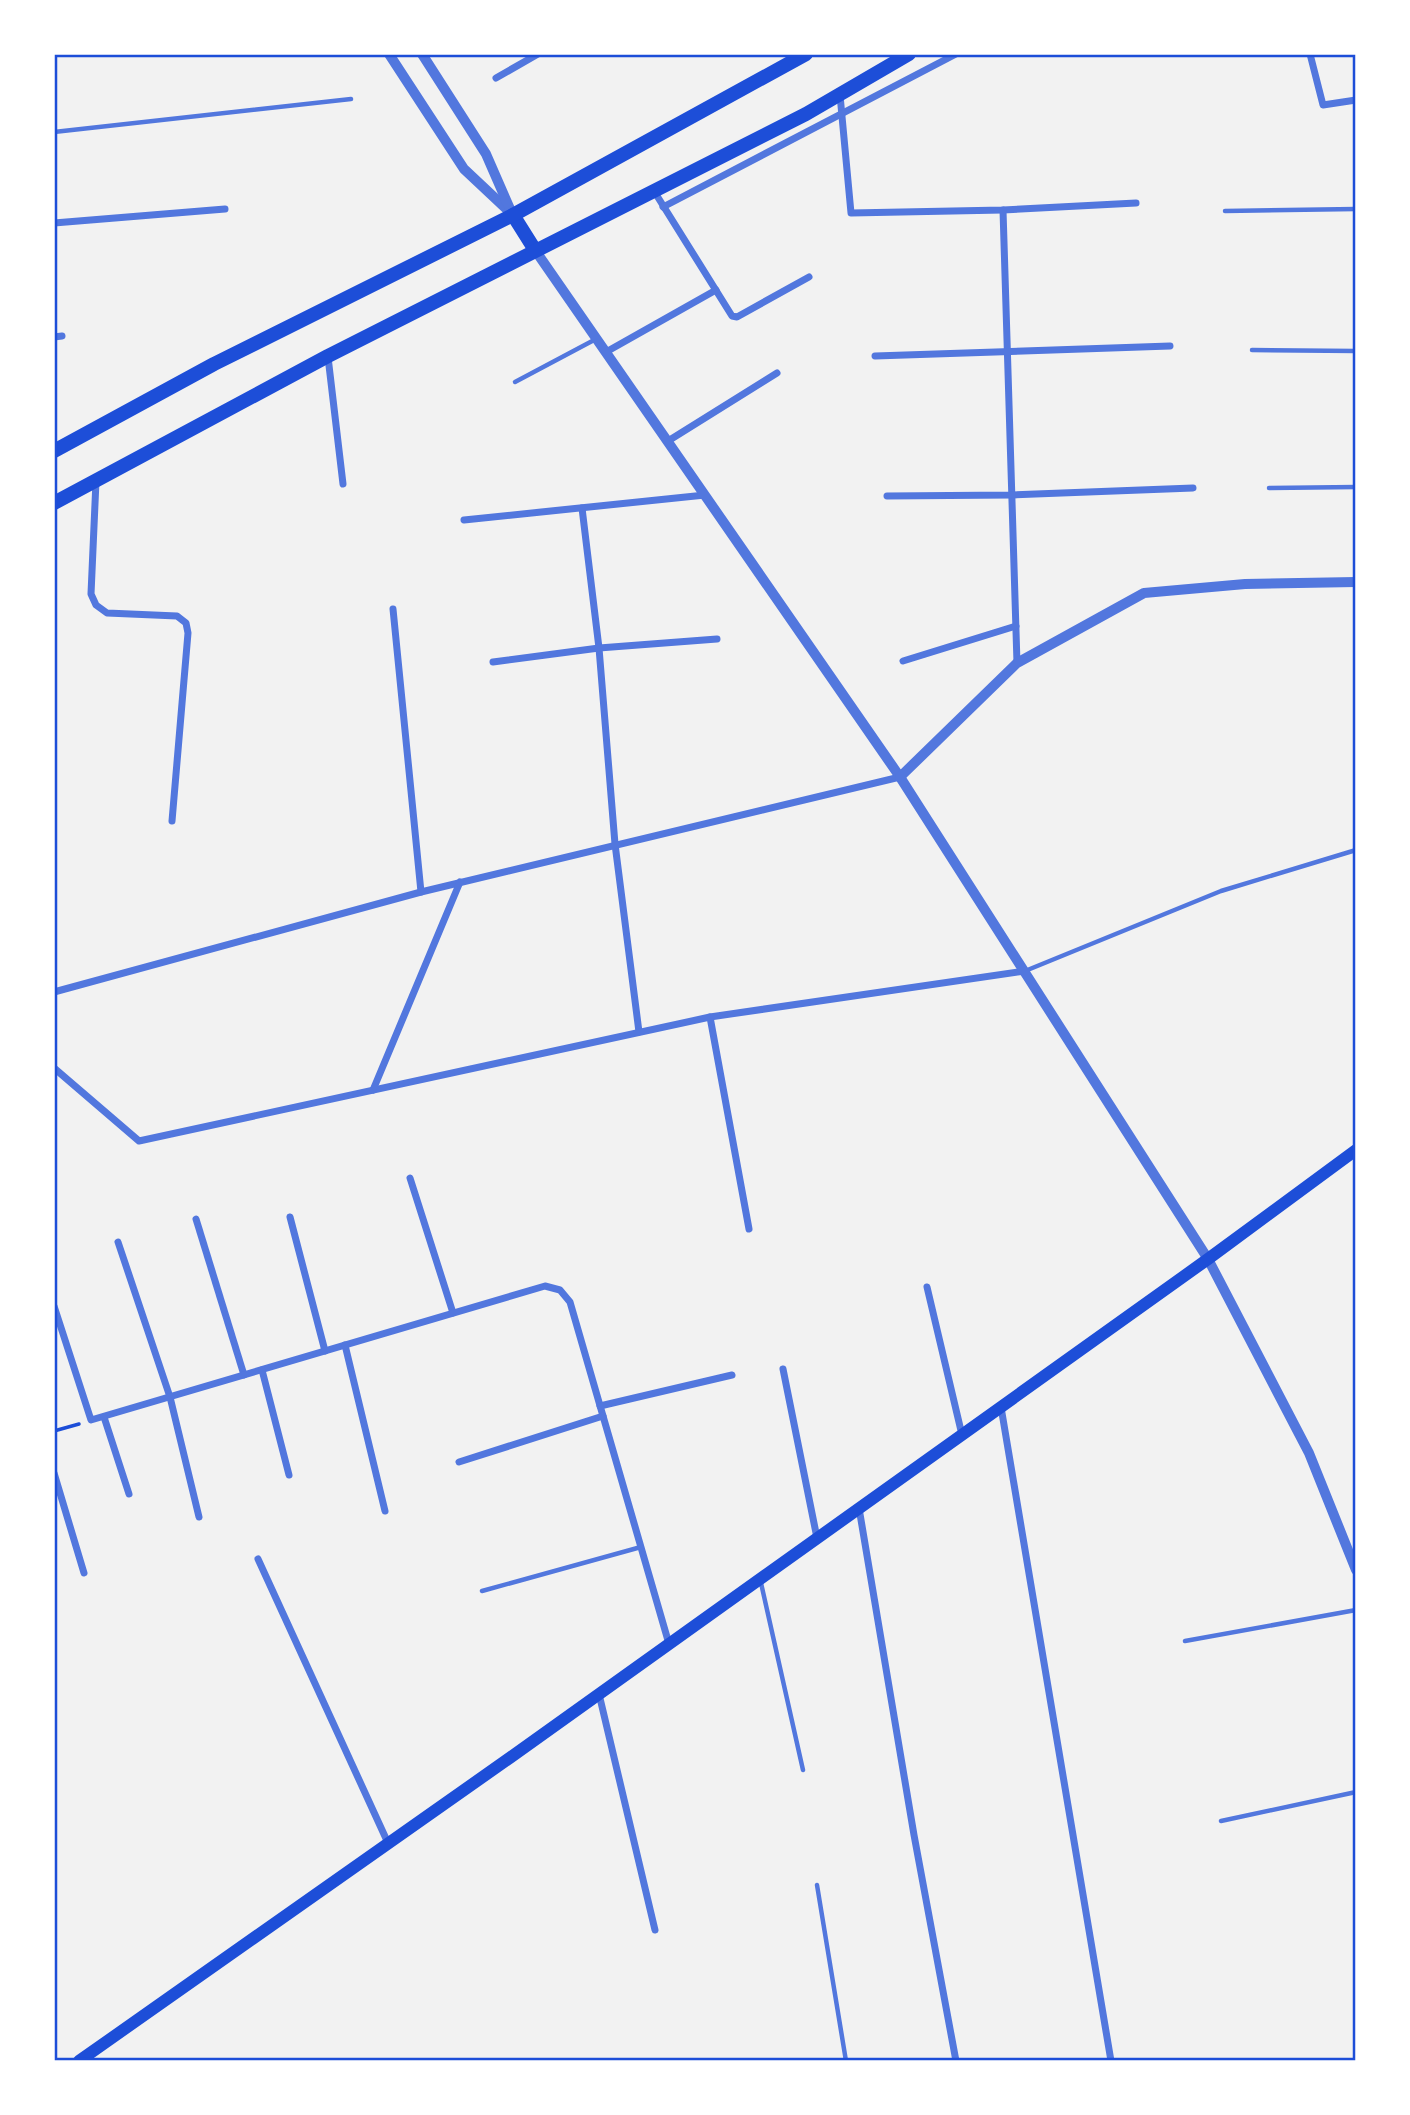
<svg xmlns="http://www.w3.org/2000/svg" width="1410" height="2115" font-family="'Times New Roman',serif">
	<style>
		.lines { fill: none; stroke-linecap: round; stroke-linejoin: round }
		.path { stroke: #1d4ed8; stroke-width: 3.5 }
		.service { stroke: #5277de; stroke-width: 4.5 }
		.minor { stroke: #5277de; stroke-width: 7 }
		.tertiary { stroke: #5277de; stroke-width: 10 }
		.secondary { stroke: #1d4ed8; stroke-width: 12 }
		.primary { stroke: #1d4ed8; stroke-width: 14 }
		.neatline { fill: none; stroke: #1d4ed8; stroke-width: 2.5 }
	</style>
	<rect width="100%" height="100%" fill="#f2f2f2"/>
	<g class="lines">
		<polyline class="path" points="54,1431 79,1424"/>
		<g class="service">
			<polyline points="54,132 351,99"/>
			<polyline points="1225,211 1356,209"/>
			<polyline points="1252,350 1356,351"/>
			<polyline points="515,382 596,339"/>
			<polyline points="1269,488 1356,487"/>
			<polyline points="1025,971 1221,891 1356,850"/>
			<polyline points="761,1583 803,1770"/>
			<polyline points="482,1591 641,1547"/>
			<polyline points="1185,1641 1356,1610"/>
			<polyline points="1221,1821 1356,1792"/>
			<polyline points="817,1885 846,2061"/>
		</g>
		<g class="minor">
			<polyline points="1310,54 1323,105 1356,100"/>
			<polyline points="496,78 538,54"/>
			<polyline points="840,95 851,213 1003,210 1136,203"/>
			<polyline points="654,191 732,316 737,317 809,277"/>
			<polyline points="663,207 956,54"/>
			<polyline points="1003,210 1017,663"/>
			<polyline points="54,223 225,209"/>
			<polyline points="54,337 62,336"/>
			<polyline points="606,352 716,290"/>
			<polyline points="875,356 1170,346"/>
			<polyline points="328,357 343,484"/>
			<polyline points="668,441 777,373"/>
			<polyline points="96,481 91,594 96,605 107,613 177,616 186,623 188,633 172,821"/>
			<polyline points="887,496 1012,495 1193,488"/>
			<polyline points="582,508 599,648 615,844 639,1032"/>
			<polyline points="464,520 705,495"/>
			<polyline points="393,609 421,892"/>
			<polyline points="903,661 1016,626"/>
			<polyline points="493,662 599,648 717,639"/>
			<polyline points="54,992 421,892 900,777"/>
			<polyline points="710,1017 749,1229"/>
			<polyline points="54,1068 139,1141 710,1017 1025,971"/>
			<polyline points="373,1090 460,882"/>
			<polyline points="410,1178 453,1313"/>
			<polyline points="290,1217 325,1351"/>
			<polyline points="196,1219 244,1375"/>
			<polyline points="118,1242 170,1397 199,1517"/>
			<polyline points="927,1287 962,1435"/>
			<polyline points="54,1306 91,1420 545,1286 560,1290 570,1302 669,1644"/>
			<polyline points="345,1345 385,1511"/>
			<polyline points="783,1369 817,1538"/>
			<polyline points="262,1370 289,1475"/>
			<polyline points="600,1406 732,1375"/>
			<polyline points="1001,1407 1111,2061"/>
			<polyline points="104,1417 129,1494"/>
			<polyline points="459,1462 603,1416"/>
			<polyline points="54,1473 84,1573"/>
			<polyline points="859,1508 914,1835 956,2061"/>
			<polyline points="258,1559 388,1843"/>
			<polyline points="599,1694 655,1930"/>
		</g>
		<g class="tertiary">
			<polyline points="389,54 464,169 513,215"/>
			<polyline points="422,54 486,154 510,209"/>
			<polyline points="535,250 900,777 1208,1259 1309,1453 1356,1570"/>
			<polyline points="900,777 1017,663 1144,593 1245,584 1356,582"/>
		</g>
		<polyline class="secondary" points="79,2061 511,1757 1208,1259 1356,1150"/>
		<g class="primary">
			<polyline points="513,215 535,250"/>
			<polyline points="54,451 214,364 513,215 806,54"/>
			<polyline points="54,503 328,356 806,114 909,54"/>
		</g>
	</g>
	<rect width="1410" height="2115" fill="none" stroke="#ffffff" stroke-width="112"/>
	<rect x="56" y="56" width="1298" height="2003" class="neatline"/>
</svg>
